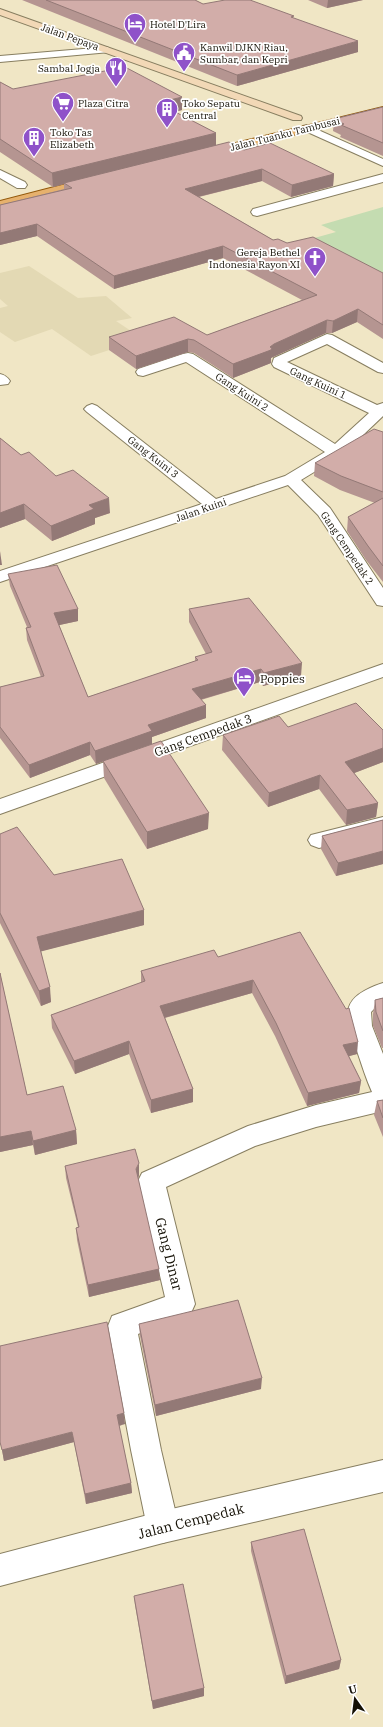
<svg xmlns="http://www.w3.org/2000/svg" width="383" height="1727" font-family="'IBM Plex Serif',serif">
	<style>
		.green { fill: #c4dcb1 }
		.sand { fill: #e3d9b4 }
		.lines { fill: none; stroke-linecap: round; stroke-linejoin: round }
		.minor-casing { stroke: #877e60; stroke-width: 2 }
		.tertiary-casing { stroke: #877e60; stroke-width: 2 }
		.secondary-casing { stroke: #877e60; stroke-width: 2 }
		.primary-casing { stroke: #915709; stroke-width: 2 }
		.minor { fill: #fff; fill-rule: evenodd }
		.tertiary { fill: #fff; fill-rule: evenodd }
		.secondary { fill: #f2d8b6; fill-rule: evenodd }
		.primary { fill: #e6b16d; fill-rule: evenodd }
		.wall { fill: #b59591 }
		.shaded-wall { fill: #937976 }
		.building { fill: #d2ada9; stroke: #937976 }
		.labels { text-anchor: middle; dominant-baseline: central; stroke-width: 3.5; stroke-linejoin: round; paint-order: stroke }
		.far-poi-label { font-size: 10px; fill: #141005; stroke: #fff; text-anchor: start }
		.far-street-label { font-size: 10px; fill: #141005; stroke: #fff }
		.poi-label { font-size: 12px; fill: #141005; stroke: #fff; text-anchor: start }
		.street-label { font-size: 12px; fill: #141005; stroke: #fff }
		.near-street-label { font-size: 14px; fill: #141005; stroke: #fff }
	</style>
	<rect width="100%" height="100%" fill="#f0e6c5"/>
	<polygon class="green" points="383,207 383,285 300,242 336,232 321,225"/>
	<polygon class="sand" points="29,266 78,298 106,296 132,318 116,321 143,339 91,356 52,329 15,342 0,332 0,308 8,306 0,299 0,273"/>
	<g class="lines">
		<g class="minor-casing">
			<g id="minor">
				<polygon points="107,47 112,50 110,52 0,62 0,56"/>
				<polygon points="0,170 25,182 27,185 25,188 17,188 0,178"/>
				<polygon points="383,174 383,182 257,216 253,215 251,212 253,209"/>
				<polygon points="327,334 332,335 383,363 383,373 378,372 327,344 287,362 377,405 383,403 383,416 342,455 301,480 330,508 383,588 383,606 377,605 318,515 288,485 0,582 0,571 202,504 87,412 84,409 87,406 92,404 97,406 216,499 285,476 325,452 186,362 143,376 138,375 136,372 138,369 183,354 188,353 193,354 335,444 369,413 274,367 272,364 274,358"/>
				<path d="M0,374C5,375 7,377 10,381L8,384L0,385Z"/>
				<polygon points="383,664 383,677 0,814 0,799"/>
				<polygon points="383,817 383,831 319,848 311,845 308,840 311,835"/>
				<path d="M383,983V1003L376,1007L371,1012L372,1026L383,1054V1111L316,1127L255,1146L166,1187L195,1304L191,1313L138,1334L161,1450L179,1527L174,1538L163,1543L152,1538L147,1527L131,1450L108,1326L112,1316L165,1297L138,1181L142,1173L248,1126L316,1105L372,1092C366,1079 362,1065 357,1051C343,1014 340,997 383,983Z"/>
			</g>
		</g>
		<g class="tertiary-casing">
			<g id="tertiary">
				<polygon points="307,125 383,159 383,166 303,130 302,128 303,126"/>
				<polygon points="383,1460 383,1492 163,1543 0,1586 0,1554 163,1511"/>
			</g>
		</g>
		<g class="secondary-casing">
			<polygon id="secondary" points="0,9 301,116 302,118 301,120 293,120 0,15"/>
		</g>
		<g class="primary-casing">
			<g id="primary">
				<polygon points="383,107 383,113 207,156 201,153 203,151"/>
				<polygon points="93,177 97,179 99,181 97,183 0,209 0,201"/>
			</g>
		</g>
		<use href="#minor" class="minor"/>
		<use href="#tertiary" class="tertiary"/>
		<use href="#secondary" class="secondary"/>
		<use href="#primary" class="primary"/>
	</g>
	<g class="wall">
		<polygon points="22,0 195,0 203,4 293,18 358,52 237,86"/>
		<polygon points="308,0 363,0 327,8"/>
		<polygon points="0,82 13,89 182,110 175,112 216,133 216,145 244,150 334,174 333,186 291,197 262,181 199,197 273,240 287,243 383,273 383,339 357,322 332,333 326,333 273,357 271,358 271,363 233,378 194,353 188,352 136,369 109,350 109,337 207,335 302,300 223,258 114,289 37,236 0,245 0,205 64,189 64,184 53,187 0,152"/>
		<polygon points="383,107 383,156 340,137 341,135 333,131 334,119"/>
		<polygon points="383,432 383,582 366,560 347,531 348,517 375,503 340,490 314,476 315,463"/>
		<polygon points="0,438 21,455 56,476 110,513 95,518 95,524 52,541 25,519 0,528"/>
		<polygon points="8,574 78,609 78,621 59,625 88,697 195,661 195,657 206,654 189,622 189,609 301,676 263,686 260,682 201,700 206,705 206,718 152,737 152,744 96,764 90,755 30,778 0,738 0,687 41,677 27,640 26,628 27,627 10,586"/>
		<polygon points="288,727 383,730 383,762 354,773 378,803 376,817 346,825 319,789 268,807 222,750 223,735"/>
		<polygon points="103,761 208,829 147,849 104,778"/>
		<polygon points="383,820 383,864 336,876 321,849 322,836"/>
		<polygon points="0,834 54,875 144,925 41,951 51,1002 41,1006 0,923"/>
		<polygon points="300,932 357,1054 349,1056 361,1081 359,1093 307,1106 275,1036 252,993 165,1018 193,1089 193,1102 151,1113 129,1054 75,1074 52,1028 51,1015 141,983 141,971 218,957"/>
		<polygon points="0,973 27,1095 76,1130 77,1144 35,1155 33,1145 0,1152"/>
		<polygon points="383,998 383,1048 382,1048 373,1026 373,1014 375,1000"/>
		<polygon points="383,1100 383,1137 374,1115 377,1101"/>
		<polygon points="65,1166 139,1175 138,1178 160,1280 89,1297 77,1240 76,1228 78,1227 66,1178"/>
		<polygon points="139,1324 261,1389 156,1416 140,1336"/>
		<polygon points="125,1424 119,1426 131,1483 132,1493 86,1504 74,1442 4,1461 2,1450"/>
		<polygon points="251,1542 341,1660 339,1669 285,1684 251,1551"/>
		<polygon points="134,1596 204,1688 204,1696 153,1709 135,1605"/>
	</g>
	<g class="shaded-wall">
		<polygon points="328,0 363,0 327,8"/>
		<polygon points="358,41 358,52 237,86 237,75"/>
		<polygon points="182,97 182,110 158,116 158,103"/>
		<polygon points="216,133 216,146 64,183 64,184 53,187 52,173"/>
		<polygon points="262,169 262,181 185,200 185,189"/>
		<polygon points="334,174 333,186 291,197 292,185"/>
		<polygon points="37,224 37,236 0,245 0,233"/>
		<polygon points="223,246 223,258 114,289 114,276"/>
		<polygon points="358,309 357,322 332,333 333,321"/>
		<polygon points="327,320 326,333 273,357 271,358 271,363 233,378 233,364 270,347 274,344"/>
		<polygon points="188,339 188,352 136,369 136,356"/>
		<polygon points="109,498 110,513 95,518 95,524 52,541 51,526 89,505"/>
		<polygon points="24,504 25,519 0,528 0,513"/>
		<polygon points="0,551 2,565 0,565"/>
		<polygon points="78,609 78,621 55,626 54,613"/>
		<polygon points="302,663 301,676 263,686 264,673"/>
		<polygon points="261,669 260,682 192,702 192,689"/>
		<polygon points="206,705 206,718 152,737 152,744 96,764 95,751 148,725"/>
		<polygon points="90,742 90,755 30,778 29,765"/>
		<polygon points="383,748 383,762 344,777 345,762"/>
		<polygon points="320,775 319,789 268,807 269,793"/>
		<polygon points="378,803 376,817 346,825 347,810"/>
		<polygon points="209,813 208,829 147,849 147,832"/>
		<polygon points="383,851 383,864 336,876 338,863"/>
		<polygon points="144,910 144,925 39,952 37,937"/>
		<polygon points="253,980 252,993 160,1019 160,1006"/>
		<polygon points="50,987 51,1002 41,1006 39,991"/>
		<polygon points="129,1041 129,1054 75,1074 74,1061"/>
		<polygon points="358,1042 357,1054 342,1058 343,1045"/>
		<polygon points="361,1081 359,1093 307,1106 308,1093"/>
		<polygon points="193,1089 193,1102 151,1113 151,1100"/>
		<polygon points="76,1130 77,1144 35,1155 33,1141"/>
		<polygon points="31,1131 33,1145 0,1152 0,1137"/>
		<polygon points="139,1163 139,1175 137,1181 136,1169"/>
		<polygon points="159,1269 160,1280 89,1297 88,1285"/>
		<polygon points="262,1378 261,1389 156,1416 155,1405"/>
		<polygon points="124,1413 125,1424 118,1426 117,1415"/>
		<polygon points="72,1432 74,1442 4,1461 2,1450"/>
		<polygon points="131,1483 132,1493 86,1504 85,1494"/>
		<polygon points="341,1660 339,1669 285,1684 286,1676"/>
		<polygon points="204,1688 204,1696 153,1709 152,1701"/>
	</g>
	<g class="building">
		<polygon points="46,0 195,0 203,4 225,0 250,0 294,16 291,17 358,41 237,75"/>
		<polygon points="125,67 182,97 158,103 216,133 52,173 0,139 0,82 13,89"/>
		<polygon points="383,107 383,143 341,125 344,124 334,119"/>
		<polygon points="229,142 244,150 270,143 334,174 292,185 262,169 185,189 273,240 278,239 287,243 313,237 383,273 383,325 358,309 333,321 327,320 274,344 270,347 272,348 271,350 233,364 194,340 188,339 136,356 109,337 174,317 207,335 317,295 223,246 114,276 37,224 0,233 0,205 72,188 64,183"/>
		<polygon points="374,429 383,432 383,492 341,476 315,463"/>
		<polygon points="0,438 21,455 29,452 56,476 73,470 109,498 89,505 94,509 51,526 24,504 0,513"/>
		<polygon points="383,498 383,566 368,546 348,517"/>
		<polygon points="57,565 78,609 54,613 88,697 198,660 195,657 212,652 189,609 249,598 302,663 264,673 261,669 192,689 206,705 148,725 152,731 95,751 90,742 29,765 0,727 0,687 44,676 26,628 31,627 8,574"/>
		<polygon points="356,703 383,730 383,748 345,762 378,803 347,810 320,775 269,793 223,735 279,716 288,727"/>
		<polygon points="161,741 209,813 147,832 103,761"/>
		<polygon points="383,820 383,851 338,863 322,836"/>
		<polygon points="17,827 54,875 122,859 144,910 37,937 50,987 39,991 0,913 0,834"/>
		<polygon points="300,932 346,1009 349,1008 358,1042 343,1045 361,1081 308,1093 276,1023 253,980 160,1006 193,1089 151,1100 129,1041 74,1061 51,1015 145,981 141,971 214,950 218,957"/>
		<polygon points="0,973 27,1095 63,1086 76,1130 33,1141 31,1131 0,1137"/>
		<polygon points="383,998 383,1031 376,1012 375,1000"/>
		<polygon points="383,1100 383,1118 377,1101"/>
		<polygon points="135,1149 139,1163 136,1169 159,1269 88,1285 76,1228 79,1227 65,1166"/>
		<polygon points="238,1300 262,1378 155,1405 139,1324"/>
		<polygon points="107,1322 124,1413 117,1415 131,1483 85,1494 72,1432 2,1450 0,1442 0,1346"/>
		<polygon points="304,1529 341,1660 286,1676 251,1542"/>
		<polygon points="183,1584 204,1688 152,1701 134,1596"/>
	</g>
	<defs>
		<g id="hotel-pin" transform="scale(1.15)"><path d="M0 17L-7.5 6A9.5 9.5 0 1 1 7.5 6Z" fill="#8f52c9" stroke="#fff"/><path d="M-6-4.5h1.5V1H6V5H4.5V3h-9V5H-6ZM-4 0a1.8 1.8 0 1 1 3.6 0ZM.5 0V-2.5h3Q6-2.5 6 0Z" fill="#fff"/></g>
		<g id="civic-pin" transform="scale(1.15)"><path d="M0 17L-7.5 6A9.5 9.5 0 1 1 7.5 6Z" fill="#8f52c9" stroke="#fff"/><path d="M-.6-6.5H3V-4.5H.6V-3L4-1V1h2V6H-6V1h2V-1L-.6-3ZM-1.2 2.5V6h2.4V2.5Z" fill="#fff"/></g>
		<g id="restaurant-pin" transform="scale(1.15)"><path d="M0 17L-7.5 6A9.5 9.5 0 1 1 7.5 6Z" fill="#8f52c9" stroke="#fff"/><path d="M-5-6h1v4h1v-4h1v4h1v-4h1v5L-1.5 .5V6h-2V.5L-5-1ZM5-6V6H3V1.5H1.5Q1.5-4 5-6Z" fill="#fff"/></g>
		<g id="supermarket-pin" transform="scale(1.15)"><path d="M0 17L-7.5 6A9.5 9.5 0 1 1 7.5 6Z" fill="#8f52c9" stroke="#fff"/><path d="M-6-5.5h2.5l.6 2H6L4.5 2H-2.5L-4.4-4H-6ZM-1.5 3.2a1.3 1.3 0 1 0 .1 0ZM3 3.2a1.3 1.3 0 1 0 .1 0Z" fill="#fff"/></g>
		<g id="building-pin" transform="scale(1.15)"><path d="M0 17L-7.5 6A9.5 9.5 0 1 1 7.5 6Z" fill="#8f52c9" stroke="#fff"/><path d="M-4-6H4V6H1V3H-1V6H-4ZM-2.5-4.3h1.7v1.8h-1.7ZM.8-4.3h1.7v1.8H.8ZM-2.5-1h1.7V.8h-1.7ZM.8-1h1.7V.8H.8Z" fill="#fff"/></g>
		<g id="church-pin" transform="scale(1.15)"><path d="M0 17L-7.5 6A9.5 9.5 0 1 1 7.5 6Z" fill="#8f52c9" stroke="#fff"/><path d="M-1.2-6h2.4v3.5h3.3v2.4h-3.3V6h-2.4V-.1h-3.3v-2.4h3.3Z" fill="#fff"/></g>
	</defs>
	<g fill-rule="evenodd">
		<use href="#hotel-pin" x="135" y="24"/>
		<use href="#civic-pin" x="184" y="53"/>
		<use href="#restaurant-pin" x="116" y="68"/>
		<use href="#supermarket-pin" x="63" y="103"/>
		<use href="#building-pin" x="167" y="109"/>
		<use href="#building-pin" x="34" y="138"/>
		<use href="#church-pin" x="315" y="258"/>
		<use href="#hotel-pin" x="244" y="678"/>
	</g>
	<g class="labels">
		<g class="far-poi-label">
			<text x="150" y="24">Hotel D'Lira</text>
			<text x="200" y="47">Kanwil DJKN Riau,<tspan x="200" dy="12">Sumbar, dan Kepri</tspan></text>
			<text x="100" y="68" text-anchor="end">Sambal Jogja</text>
			<text x="78" y="103">Plaza Citra</text>
			<text x="182" y="103">Toko Sepatu<tspan x="182" dy="12">Central</tspan></text>
			<text x="50" y="132">Toko Tas<tspan x="50" dy="12">Elizabeth</tspan></text>
			<text x="300" y="252" text-anchor="end">Gereja Bethel<tspan x="300" dy="12">Indonesia Rayon XI</tspan></text>
		</g>
		<g class="far-street-label">
			<text transform="translate(70 37) rotate(20)">Jalan Pepaya</text>
			<text transform="translate(285 134) rotate(-14)">Jalan Tuanku Tambusai</text>
			<text transform="translate(318 383) rotate(25)">Gang Kuini 1</text>
			<text transform="translate(242 392) rotate(33)">Gang Kuini 2</text>
			<text transform="translate(153 457) rotate(38)">Gang Kuini 3</text>
			<text transform="translate(201 510) rotate(-19)">Jalan Kuini</text>
			<text transform="translate(347 548) rotate(56)">Gang Cempedak 2</text>
		</g>
		<g class="poi-label">
			<text x="260" y="678">Poppies</text>
		</g>
		<g class="street-label">
			<text transform="translate(203 735) rotate(-20)">Gang Cempedak 3</text>
		</g>
		<g class="near-street-label">
			<text transform="translate(169 1254) rotate(76)">Gang Dinar</text>
			<text transform="translate(191 1521) rotate(-14)">Jalan Cempedak</text>
		</g>
	</g>
	<g transform="translate(355 1699) rotate(346)" stroke="#ffffff" stroke-width="3" paint-order="stroke">
	<path d="M0-3L7 15L0 10L-7 15Z" fill="#141005"/>
	<text y="-6" font-size="11" font-weight="bold" text-anchor="middle" fill="#141005">U</text>
	</g>
</svg>
